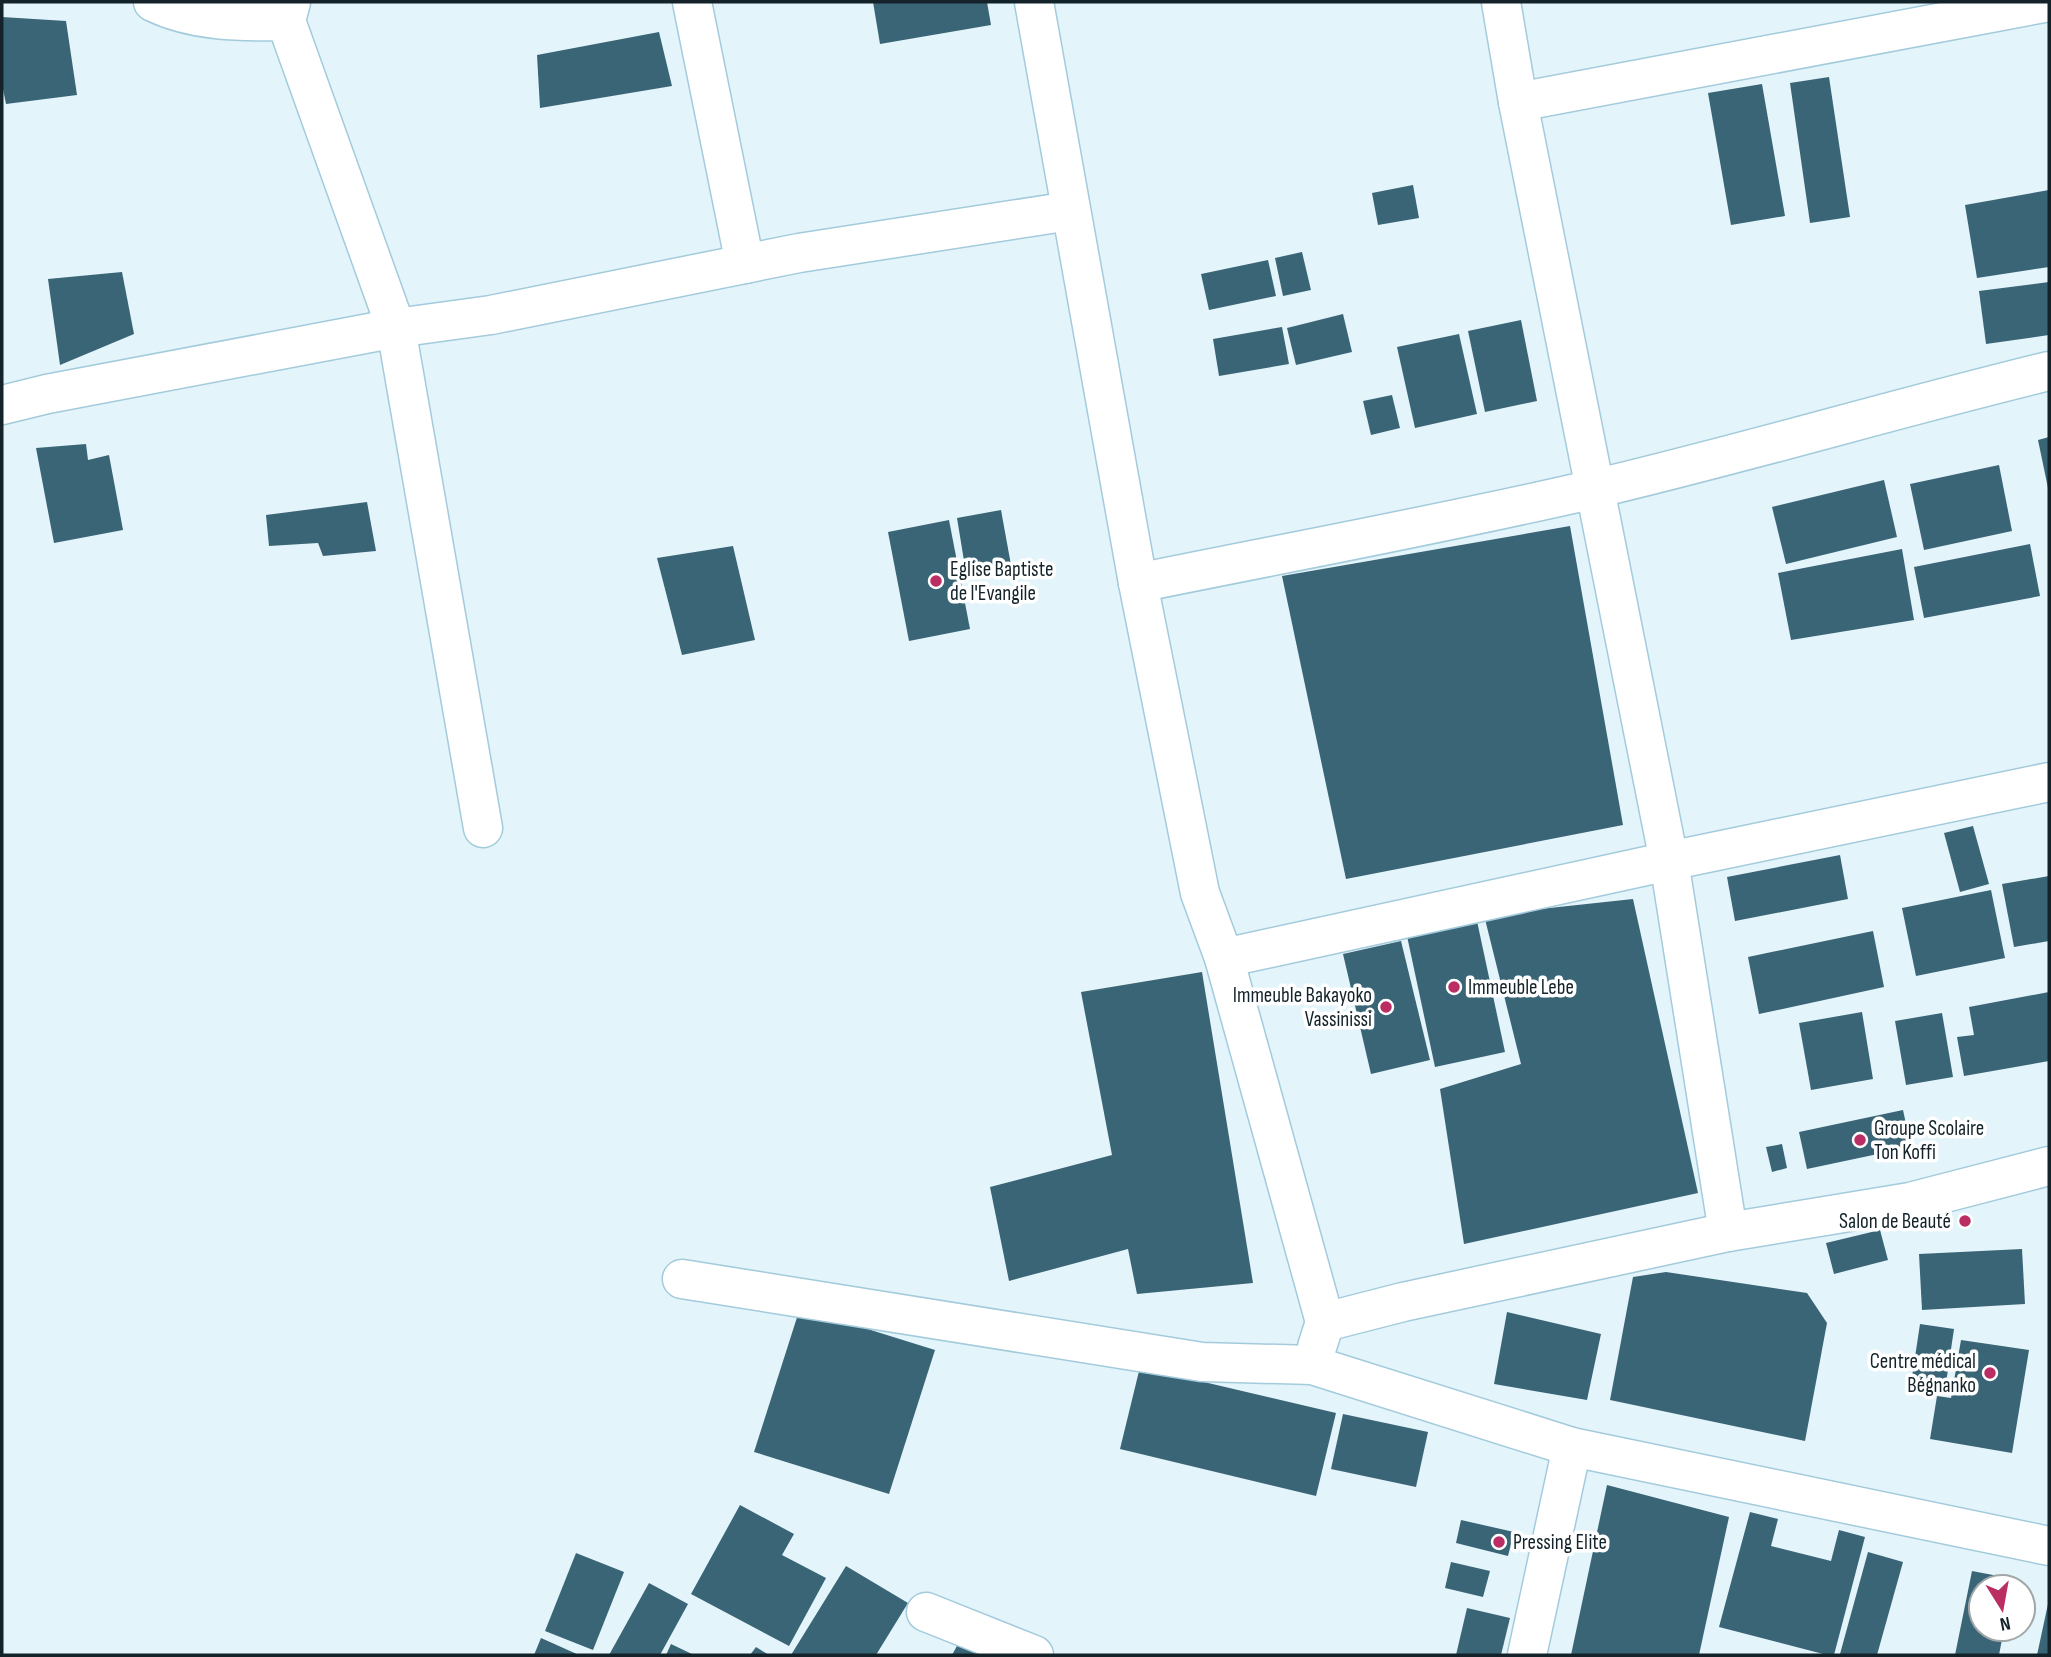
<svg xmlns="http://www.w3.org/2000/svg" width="2051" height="1657" font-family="'Sofia Sans Condensed',sans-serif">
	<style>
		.building { fill: #3a6576 }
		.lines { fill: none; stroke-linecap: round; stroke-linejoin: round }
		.minor-casing { stroke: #a3cbdc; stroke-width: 41 }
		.minor { stroke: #fff; stroke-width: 38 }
		.poi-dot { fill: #ba2e64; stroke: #fff; stroke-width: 2.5 }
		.labels { text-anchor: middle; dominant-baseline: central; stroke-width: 7; stroke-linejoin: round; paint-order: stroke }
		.poi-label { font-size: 21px; fill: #132329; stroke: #fff; text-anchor: start }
	</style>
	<rect width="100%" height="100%" fill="#e4f4fb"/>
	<g class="building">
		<polygon points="873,2 987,2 991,25 880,44"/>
		<polygon points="2,17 66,21 77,95 6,104 2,84"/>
		<polygon points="659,32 672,86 540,108 537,55"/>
		<polygon points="1829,77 1850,217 1810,223 1790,83"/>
		<polygon points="1762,84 1785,216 1731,225 1708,93"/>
		<polygon points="1413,185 1419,218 1378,225 1372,193"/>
		<polygon points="2049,190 2049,267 1977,278 1965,205"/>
		<polygon points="1302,252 1311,290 1283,296 1275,258"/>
		<polygon points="1268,260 1276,296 1209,310 1201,274"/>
		<polygon points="122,272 134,334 60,365 48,279"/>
		<polygon points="2049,282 2049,335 1986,344 1979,291"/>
		<polygon points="1343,314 1352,352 1296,365 1287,328"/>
		<polygon points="1521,320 1537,401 1485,412 1468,331"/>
		<polygon points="1282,327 1289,364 1219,376 1213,339"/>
		<polygon points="1459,334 1477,414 1415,428 1397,347"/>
		<polygon points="1392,395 1400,428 1371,435 1363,401"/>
		<polygon points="2049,437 2049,488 2048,488 2038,440"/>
		<polygon points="86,444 88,460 109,455 123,530 54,543 36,448"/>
		<polygon points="1999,465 2012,531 1924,550 1910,484"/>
		<polygon points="1884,480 1897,537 1786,564 1772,507"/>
		<polygon points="367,502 376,551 323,556 318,543 269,546 266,515"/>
		<polygon points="1001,510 1011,565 966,573 957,518"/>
		<polygon points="949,520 970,629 909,641 888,532"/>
		<polygon points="1570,526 1623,825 1346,879 1282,576"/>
		<polygon points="2030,544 2040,596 1924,618 1914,567"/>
		<polygon points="733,546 755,640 682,655 657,558"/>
		<polygon points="1902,549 1914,620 1791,640 1778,573"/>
		<polygon points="1973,826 1989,884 1960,892 1944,833"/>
		<polygon points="1840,855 1848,899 1735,921 1727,877"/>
		<polygon points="2049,876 2049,941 2014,947 2002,884"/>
		<polygon points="1991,890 2005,958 1916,976 1902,908"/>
		<polygon points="1633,899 1698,1193 1464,1244 1440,1089 1521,1064 1484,915"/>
		<polygon points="1474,907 1505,1052 1435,1067 1404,922"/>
		<polygon points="1873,931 1884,987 1759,1014 1748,957"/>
		<polygon points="1401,941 1430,1060 1371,1074 1343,954"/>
		<polygon points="1202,972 1253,1283 1137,1294 1128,1249 1009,1281 990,1187 1112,1155 1081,992"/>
		<polygon points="2049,992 2049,1061 1964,1076 1957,1037 1974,1035 1969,1007"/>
		<polygon points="1862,1012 1873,1079 1811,1090 1799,1023"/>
		<polygon points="1942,1013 1953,1077 1906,1085 1895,1021"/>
		<polygon points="1903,1110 1911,1147 1807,1169 1799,1132"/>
		<polygon points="1782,1144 1787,1168 1772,1172 1766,1147"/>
		<polygon points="1880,1230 1888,1260 1834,1274 1826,1243"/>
		<polygon points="2022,1249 2025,1304 1922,1310 1919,1254"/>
		<polygon points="1666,1272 1807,1293 1827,1323 1805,1441 1610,1400 1633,1277"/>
		<polygon points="800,1308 935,1350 889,1494 754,1452"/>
		<polygon points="1507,1312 1601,1334 1587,1400 1494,1384"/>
		<polygon points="1920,1324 1954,1329 1946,1383 1912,1377"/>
		<polygon points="1961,1340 2029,1350 2012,1453 1930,1439 1937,1396 1951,1398"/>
		<polygon points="1140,1367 1336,1413 1316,1496 1120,1449"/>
		<polygon points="1343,1414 1428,1432 1416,1487 1331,1469"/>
		<polygon points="1607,1485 1729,1517 1699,1655 1571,1655"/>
		<polygon points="740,1505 794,1534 782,1555 826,1578 789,1646 691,1594"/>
		<polygon points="1750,1512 1778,1519 1771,1546 1831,1561 1839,1530 1865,1537 1834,1655 1827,1655 1719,1627"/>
		<polygon points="1461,1520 1514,1532 1508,1556 1456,1543"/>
		<polygon points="1868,1552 1903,1562 1877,1655 1845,1655 1840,1654"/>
		<polygon points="576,1553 624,1572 593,1650 545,1631"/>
		<polygon points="1451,1562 1490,1571 1483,1597 1445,1588"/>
		<polygon points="846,1566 908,1603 876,1655 791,1655"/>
		<polygon points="1972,1571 2014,1579 2012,1587 1981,1587 1981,1629 2004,1629 1999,1655 1955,1655"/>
		<polygon points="649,1583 688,1604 660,1655 609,1655"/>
		<polygon points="2048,1604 2049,1655 2037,1655"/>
		<polygon points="1467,1608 1510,1618 1501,1655 1456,1655"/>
		<polygon points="963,1635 1000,1655 952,1655"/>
		<polygon points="541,1638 579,1655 534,1655"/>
		<polygon points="671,1644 694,1655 666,1655"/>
		<polygon points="756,1647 769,1655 750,1655"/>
	</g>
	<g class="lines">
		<g class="minor-casing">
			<g id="minor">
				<path d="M153,2C194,22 241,22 286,21"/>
				<polyline points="291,2 286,21 396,328 483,828"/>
				<polyline points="692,2 745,264"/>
				<polyline points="1034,2 1138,583 1200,893 1224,958 1325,1322"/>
				<polyline points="1501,2 1518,102 1669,861 1728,1232"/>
				<polyline points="1518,102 2049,2"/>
				<polyline points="2,405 47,394 396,328 491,315 799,253 1070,211"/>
				<path d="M1138,583C1290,552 1443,524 1594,489C1746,453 1897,408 2049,371"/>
				<polyline points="1224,958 1669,861 2049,782"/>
				<polyline points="682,1279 1202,1362 1312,1365 1572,1447 2049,1546"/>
				<polyline points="1317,1347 1325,1322 1403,1302 1728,1232 1910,1202 2049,1166"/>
				<polyline points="926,1612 1034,1655"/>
				<polyline points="1527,1655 1572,1447"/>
			</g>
		</g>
		<use href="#minor" class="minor"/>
	</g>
	<g class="poi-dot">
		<circle cx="936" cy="581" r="7"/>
		<circle cx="1454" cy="987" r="7"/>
		<circle cx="1386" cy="1007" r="7"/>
		<circle cx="1860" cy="1140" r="7"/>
		<circle cx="1965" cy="1221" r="7"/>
		<circle cx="1990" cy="1373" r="7"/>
		<circle cx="1499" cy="1542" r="7"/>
	</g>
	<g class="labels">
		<g class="poi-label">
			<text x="950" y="569">Eglise Baptiste<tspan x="950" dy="24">de l'Evangile</tspan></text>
			<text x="1468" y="987">Immeuble Lebe</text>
			<text x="1372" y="995" text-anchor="end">Immeuble Bakayoko<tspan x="1372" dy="24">Vassinissi</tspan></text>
			<text x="1874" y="1128">Groupe Scolaire<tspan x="1874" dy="24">Ton Koffi</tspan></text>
			<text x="1951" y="1221" text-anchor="end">Salon de Beauté</text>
			<text x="1976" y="1361" text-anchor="end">Centre médical<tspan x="1976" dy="24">Bégnanko</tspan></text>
			<text x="1513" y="1542">Pressing Elite</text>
		</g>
	</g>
	<rect width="2051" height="1657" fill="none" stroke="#132329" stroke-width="7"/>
	<g transform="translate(2002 1608) rotate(169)"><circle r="33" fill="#ffffff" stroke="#a1a7a9" stroke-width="2"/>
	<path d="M0-5L12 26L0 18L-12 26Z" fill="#ba2e64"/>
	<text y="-10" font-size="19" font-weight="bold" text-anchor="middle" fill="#132329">N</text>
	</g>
</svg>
